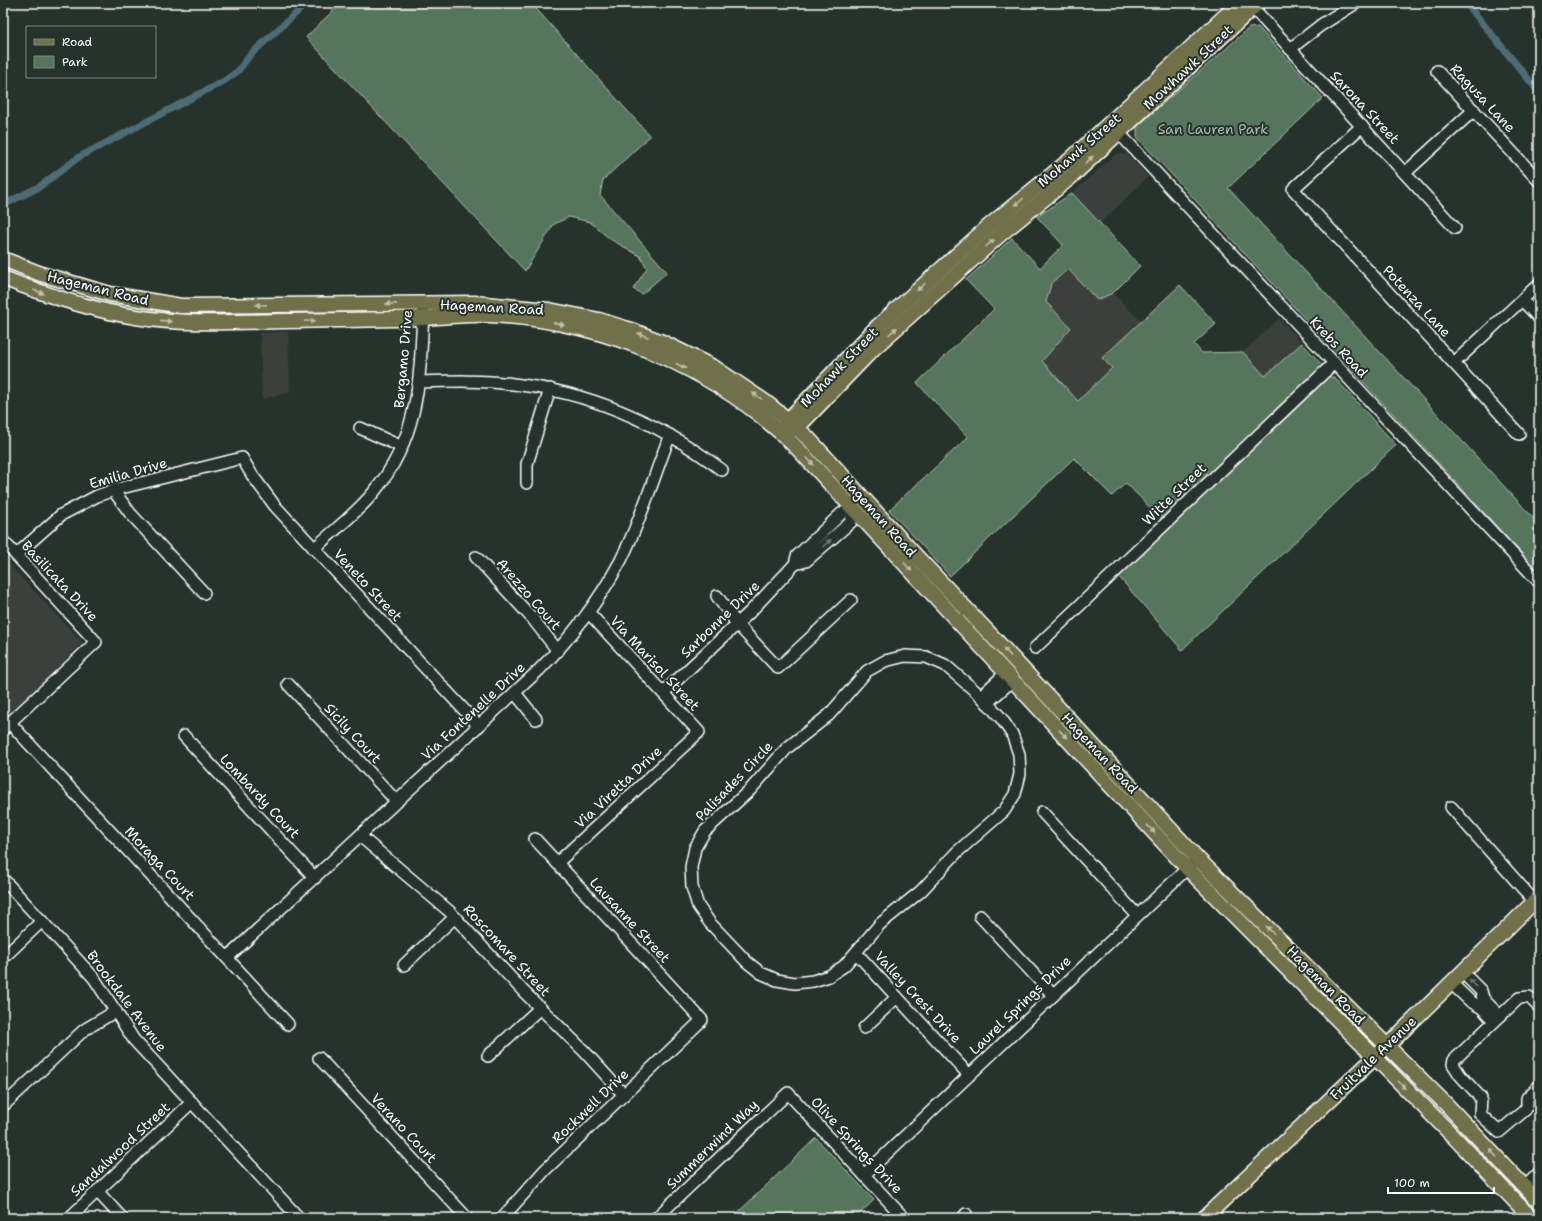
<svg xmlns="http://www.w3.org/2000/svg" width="1542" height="1221" font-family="'Shantell Sans',sans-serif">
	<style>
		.built { fill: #3b413e }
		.green { fill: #57755d; stroke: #abbaae }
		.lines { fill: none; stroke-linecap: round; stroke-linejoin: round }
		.canal { stroke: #4d6c74; stroke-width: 7 }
		.minor-casing { stroke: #fff; stroke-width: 14 }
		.major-casing { stroke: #fff; stroke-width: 17 }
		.minor { stroke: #26332d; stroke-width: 11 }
		.major { stroke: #70704a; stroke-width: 14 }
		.oneway { fill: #bfbfae }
		.oneway2 { fill: #727a76 }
		.labels { text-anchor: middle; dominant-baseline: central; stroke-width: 4; stroke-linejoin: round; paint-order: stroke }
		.street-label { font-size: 14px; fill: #fff; stroke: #26332d }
		.park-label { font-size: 14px; fill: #abbaae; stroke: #26332d }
	</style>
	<rect width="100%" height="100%" fill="#26332d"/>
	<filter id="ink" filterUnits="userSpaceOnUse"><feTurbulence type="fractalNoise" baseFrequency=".025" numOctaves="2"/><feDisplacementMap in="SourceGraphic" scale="8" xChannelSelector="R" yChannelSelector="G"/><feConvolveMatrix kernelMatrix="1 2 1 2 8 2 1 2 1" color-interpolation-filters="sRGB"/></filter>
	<g filter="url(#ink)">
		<g class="built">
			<polygon points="1116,154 1127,154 1148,177 1100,223 1072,193"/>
			<polygon points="1068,269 1097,300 1113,293 1141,322 1103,357 1112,368 1079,401 1042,361 1071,328 1046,302 1051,284"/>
			<polygon points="1279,319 1302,343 1265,377 1243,352"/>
			<polygon points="288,332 290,392 262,399 260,333"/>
			<polygon points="3,558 82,642 3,726"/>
		</g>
		<g class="green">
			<polygon points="341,3 531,3 650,136 603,180 600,195 667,272 642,294 633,289 647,268 640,256 610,239 590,222 569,217 554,224 525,271 306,37"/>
			<path d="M1258,27L1323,98L1228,188L1539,524V572L1137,137V127C1174,93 1212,62 1249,28Z"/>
			<polygon points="1072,193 1140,266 1113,293 1097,300 1068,269 1051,284 1046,302 1071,328 1042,361 1078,401 1112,368 1102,358 1180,285 1216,324 1194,344 1202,353 1243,352 1265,376 1302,343 1323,366 1163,521 1126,483 1112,496 1074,458 950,576 889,510 968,437 917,383 994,309 966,280 1012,238 1040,268 1063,245 1037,217"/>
			<path d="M7,272L47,289L74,297L105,299L137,306L187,312L204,313L390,308L401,310L402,311C281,310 158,333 42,288C32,284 12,280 7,272Z"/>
			<polygon points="1329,377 1334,377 1396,445 1182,650 1119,577"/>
			<polygon points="816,1138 874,1200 855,1218 732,1218"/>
		</g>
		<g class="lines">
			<g class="canal">
				<polyline points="1466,3 1539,92"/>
				<polyline points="3,205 39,187 79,157 224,81 238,71 250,55 307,3"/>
			</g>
			<g class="minor-casing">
				<g id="minor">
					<polyline points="1252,7 1455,228"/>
					<polyline points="1290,49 1321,25 1356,3"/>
					<polyline points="1437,71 1539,181"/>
					<polyline points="1362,126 1293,189 1519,434"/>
					<polyline points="1118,132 1539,582"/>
					<polyline points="1405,173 1474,110"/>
					<polyline points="1522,300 1539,318"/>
					<polyline points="1454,363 1539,284"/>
					<path d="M419,382C451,381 482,380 513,384C590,392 661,424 722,470"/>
					<polyline points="360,428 402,447"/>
					<polyline points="527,483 527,464 550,389"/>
					<polyline points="113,490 130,513 204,593"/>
					<polyline points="3,541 96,642 3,729"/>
					<path d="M314,549C334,530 357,513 374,492C420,436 420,378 423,310"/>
					<polyline points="16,555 61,515 97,496 117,489 242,458 252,475 275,506 479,726"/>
					<polyline points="476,557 532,618 558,651"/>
					<polyline points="795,564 806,561 851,522 854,510"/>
					<polyline points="717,596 737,624 778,668 851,600"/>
					<polyline points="1035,648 1334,363"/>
					<polygon points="905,656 926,657 945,665 981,696 1001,718 1012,734 1019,754 1020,774 1015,794 1004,811 957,852 921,891 880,924 844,966 829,976 813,981 795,983 777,980 761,973 747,962 710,923 698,906 692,887 691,867 695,848 705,831 750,790 787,748 829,715 867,671 885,661"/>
					<polyline points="288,684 397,802"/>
					<polyline points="515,693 536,719"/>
					<polyline points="663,693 749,613 795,564 797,556 842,513 854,510"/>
					<polyline points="981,696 1006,673"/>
					<polyline points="987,703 1013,680"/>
					<polyline points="10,723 288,1024"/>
					<polyline points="184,736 315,878"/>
					<polyline points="1451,807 1534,901"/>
					<polyline points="1042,812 1137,915"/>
					<polyline points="360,836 449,911 524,992 584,1051 624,1095"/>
					<polyline points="557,863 699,732 589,613"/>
					<polyline points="3,879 94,978 134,1040 299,1218"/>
					<polyline points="980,916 1053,995"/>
					<polyline points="860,957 969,1075"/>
					<polyline points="3,958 42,921"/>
					<path d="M227,958L539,670C572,637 599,601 621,560C641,520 654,476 670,435"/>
					<polyline points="404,965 455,917"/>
					<polyline points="1462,972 1481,991 1483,998 1487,1003 1500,1016"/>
					<polyline points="1451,983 1470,1001 1482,1008 1489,1016"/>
					<polyline points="1539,1007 1529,997 1519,998 1454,1060 1453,1064 1460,1075 1481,1098 1480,1114 1499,1132 1525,1110 1527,1106 1527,1098 1539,1086"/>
					<polyline points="864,1028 897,997"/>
					<polyline points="488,1056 540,1008"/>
					<polyline points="319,1058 467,1218"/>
					<polyline points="3,1106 84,1030 116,1011"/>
					<polyline points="864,1175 1193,863"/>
					<polyline points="1525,1187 1539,1173"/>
					<polyline points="97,1191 122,1218"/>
					<polyline points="69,1218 192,1102"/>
					<polyline points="502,1218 545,1170 702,1020 535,839"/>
					<polyline points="656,1218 788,1093 904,1218"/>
					<polyline points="963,1218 966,1214"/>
				</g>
			</g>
			<g class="major-casing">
				<g id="major">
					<polyline points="3,259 41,274 110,294 181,306 474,303 549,310 599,320 631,330 662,342 715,368 764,401 788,420 809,439 917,557 992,636 1198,859 1447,1105 1539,1202"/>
					<path d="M3,278C46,295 90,310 136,317C184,325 234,322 283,321C329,320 375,320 421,318C444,317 466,314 489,315C602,320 717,368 798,449L1187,868L1453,1136L1531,1218"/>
					<polyline points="785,427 788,420 878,326 989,226 1071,159 1239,3"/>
					<polyline points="789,431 797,428 873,349 1002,233 1071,177 1258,3"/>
					<polyline points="1204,1218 1387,1046 1539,897"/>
				</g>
			</g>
			<use href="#minor" class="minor"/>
			<use href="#major" class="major"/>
		</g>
		<defs><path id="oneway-solid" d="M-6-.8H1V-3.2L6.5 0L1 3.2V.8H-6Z"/></defs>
		<g class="oneway">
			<use href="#oneway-solid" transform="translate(1089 160) rotate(-44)"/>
			<use href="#oneway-solid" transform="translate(1019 202) rotate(141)"/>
			<use href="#oneway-solid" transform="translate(990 243) rotate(-42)"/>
			<use href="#oneway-solid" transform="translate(921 287) rotate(138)"/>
			<use href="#oneway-solid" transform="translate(39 292) rotate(20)"/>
			<use href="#oneway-solid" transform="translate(391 304) rotate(179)"/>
			<use href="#oneway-solid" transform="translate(261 305) rotate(179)"/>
			<use href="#oneway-solid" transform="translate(166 321) rotate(6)"/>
			<use href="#oneway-solid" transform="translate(310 321) rotate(-1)"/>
			<use href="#oneway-solid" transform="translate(559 324) rotate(13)"/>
			<use href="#oneway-solid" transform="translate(893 331) rotate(-42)"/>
			<use href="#oneway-solid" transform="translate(643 335) rotate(-159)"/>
			<use href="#oneway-solid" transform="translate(681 366) rotate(28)"/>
			<use href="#oneway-solid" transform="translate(757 396) rotate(-145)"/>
			<use href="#oneway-solid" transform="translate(810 461) rotate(46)"/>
			<use href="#oneway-solid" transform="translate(908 567) rotate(47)"/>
			<use href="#oneway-solid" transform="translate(1007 652) rotate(-133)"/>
			<use href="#oneway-solid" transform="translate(1063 734) rotate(47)"/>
			<use href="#oneway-solid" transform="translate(1151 829) rotate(47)"/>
			<use href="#oneway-solid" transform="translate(1270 930) rotate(-135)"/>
			<use href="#oneway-solid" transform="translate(1402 1085) rotate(45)"/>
			<use href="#oneway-solid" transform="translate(1493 1153) rotate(-133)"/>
		</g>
		<g class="oneway2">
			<use href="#oneway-solid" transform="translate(827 543) rotate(-42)"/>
			<use href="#oneway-solid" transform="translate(1473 983) rotate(-135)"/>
		</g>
	</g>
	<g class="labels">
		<g class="street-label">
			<text transform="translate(1188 67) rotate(-43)">Mowhawk Street</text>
			<text transform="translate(1483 98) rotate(47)">Ragusa Lane</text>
			<text transform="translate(1365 107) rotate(47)">Sarona Street</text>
			<text transform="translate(1079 150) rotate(-41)">Mohawk Street</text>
			<text transform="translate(98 288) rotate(14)">Hageman Road</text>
			<text transform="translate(1417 301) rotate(47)">Potenza Lane</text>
			<text transform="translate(492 307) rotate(3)">Hageman Road</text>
			<text transform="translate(1339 347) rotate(47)">Krebs Road</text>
			<text transform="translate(403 359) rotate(-85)">Bergamo Drive</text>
			<text transform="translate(839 367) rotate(-46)">Mohawk Street</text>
			<text transform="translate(128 473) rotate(-16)">Emilia Drive</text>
			<text transform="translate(1174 494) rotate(-44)">Witte Street</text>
			<text transform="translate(879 516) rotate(48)">Hageman Road</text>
			<text transform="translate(60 581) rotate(47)">Basilicata Drive</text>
			<text transform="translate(368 585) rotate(47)">Veneto Street</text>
			<text transform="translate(529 594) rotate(49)">Arezzo Court</text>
			<text transform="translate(720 619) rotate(-44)">Sarbonne Drive</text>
			<text transform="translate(655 663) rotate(47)">Via Marisol Street</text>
			<text transform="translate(473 711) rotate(-43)">Via Fontenelle Drive</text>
			<text transform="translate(353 733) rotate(47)">Sicily Court</text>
			<text transform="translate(1100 753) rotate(47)">Hageman Road</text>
			<text transform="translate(734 781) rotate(-46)">Palisades Circle</text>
			<text transform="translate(618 787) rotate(-43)">Via Viretta Drive</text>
			<text transform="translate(260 796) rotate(47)">Lombardy Court</text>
			<text transform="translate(160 863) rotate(47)">Moraga Court</text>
			<text transform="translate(630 920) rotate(47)">Lausanne Street</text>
			<text transform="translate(507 950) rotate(47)">Roscomare Street</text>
			<text transform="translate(1326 985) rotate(45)">Hageman Road</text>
			<text transform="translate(918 997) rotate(47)">Valley Crest Drive</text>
			<text transform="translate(127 1001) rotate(53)">Brookdale Avenue</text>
			<text transform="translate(1020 1005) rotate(-44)">Laurel Springs Drive</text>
			<text transform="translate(1373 1058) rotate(-44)">Fruitvale Avenue</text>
			<text transform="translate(590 1106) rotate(-44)">Rockwell Drive</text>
			<text transform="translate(404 1128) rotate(47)">Verano Court</text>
			<text transform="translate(712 1144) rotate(-44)">Summerwind Way</text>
			<text transform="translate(857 1145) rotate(47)">Olive Springs Drive</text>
			<text transform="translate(120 1149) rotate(-43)">Sandalwood Street</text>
		</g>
		<g class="park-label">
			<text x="1213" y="129">San Lauren Park</text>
		</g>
	</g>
	<rect width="1542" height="1221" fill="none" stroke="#26332d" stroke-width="16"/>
	<rect x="8" y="8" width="1526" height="1205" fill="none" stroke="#fff" stroke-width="1.5" filter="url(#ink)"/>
	<rect x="26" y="26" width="130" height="52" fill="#26332d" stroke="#7d8581"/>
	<rect x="34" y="39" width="20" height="6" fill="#70704a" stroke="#7d8581"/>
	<text x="62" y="46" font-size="12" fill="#ffffff">Road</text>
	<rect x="34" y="56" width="20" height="12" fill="#57755d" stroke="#7d8581"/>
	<text x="62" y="66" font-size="12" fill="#ffffff">Park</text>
	<path d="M1388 1187v6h106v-6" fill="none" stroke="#ffffff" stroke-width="2"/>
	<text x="1394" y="1187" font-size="12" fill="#ffffff" stroke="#26332d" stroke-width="3" paint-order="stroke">100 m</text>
</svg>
